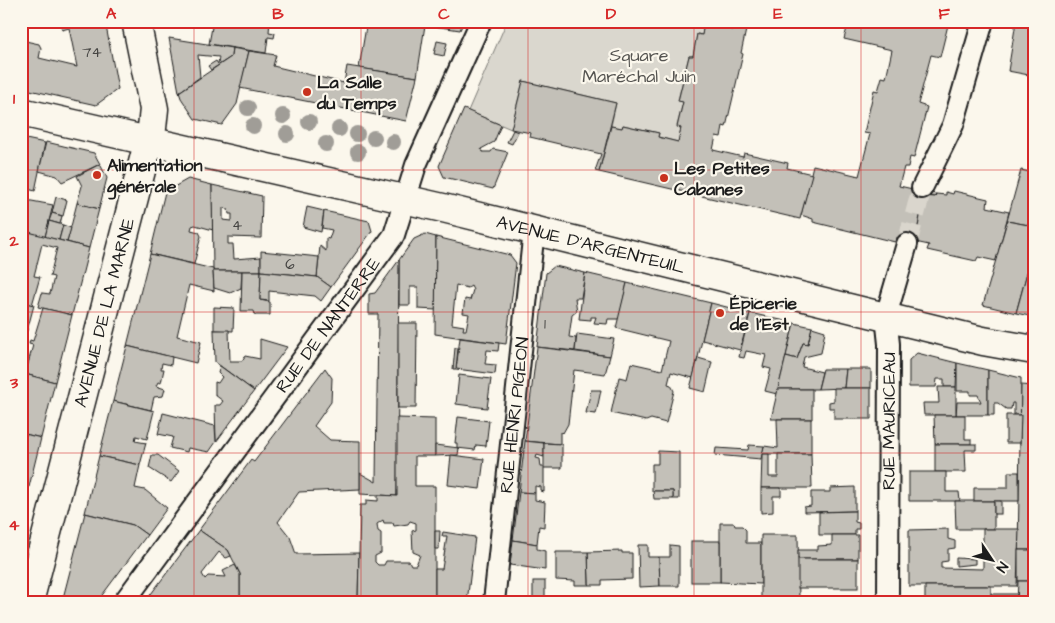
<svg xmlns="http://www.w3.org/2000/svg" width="1055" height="623" font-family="'Architects Daughter',sans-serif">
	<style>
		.green { fill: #dad7ce; stroke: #7b7a75 }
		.building { fill: #c3c0b8; stroke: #1c1c1c; fill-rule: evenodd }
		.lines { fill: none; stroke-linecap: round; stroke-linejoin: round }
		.street-tunnel { stroke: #dad6cd; stroke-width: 20; stroke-dasharray: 20 10; stroke-linecap: butt }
		.street-casing { stroke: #1c1c1c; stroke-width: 24 }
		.secondary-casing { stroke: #1c1c1c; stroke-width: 31 }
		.street { stroke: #fbf7ec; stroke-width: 20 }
		.secondary { stroke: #fbf7ec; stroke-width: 28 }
		.tree { fill: #a09d97 }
		.grid { fill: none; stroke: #d62828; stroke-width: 1; stroke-opacity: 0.55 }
		.poi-dot { fill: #c8321e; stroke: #fbf7ec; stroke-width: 2 }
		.labels { text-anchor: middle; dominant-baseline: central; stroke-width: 4.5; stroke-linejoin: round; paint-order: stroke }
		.number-label { font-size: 15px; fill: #464543 }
		.park-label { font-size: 18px; fill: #555451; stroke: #fbf7ec }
		.poi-label { font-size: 18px; font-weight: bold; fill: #1c1c1c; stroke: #fbf7ec; text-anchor: start }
		.street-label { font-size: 18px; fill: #1c1c1c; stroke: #fbf7ec }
		.neatline { fill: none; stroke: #d62828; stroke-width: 2 }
		.grid-label { font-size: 16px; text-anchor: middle; font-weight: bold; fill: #d62828 }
	</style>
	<rect width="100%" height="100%" fill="#fbf7ec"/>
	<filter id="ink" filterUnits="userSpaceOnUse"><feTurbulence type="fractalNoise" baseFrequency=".02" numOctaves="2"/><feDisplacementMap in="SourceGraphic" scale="10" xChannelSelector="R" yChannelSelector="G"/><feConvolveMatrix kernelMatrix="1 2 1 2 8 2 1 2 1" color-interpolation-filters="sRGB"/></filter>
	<g filter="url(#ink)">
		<polygon class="green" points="507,21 705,21 702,35 697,34 693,56 689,56 678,100 683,102 677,126 681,128 678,142 658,137 659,133 623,125 622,128 611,126 616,103 523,81 511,129 468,111"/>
		<g class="building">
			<polygon points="60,21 105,21 118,89 96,105 21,88 21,40 39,44 41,48 39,58 77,67 69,28 62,30"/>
			<polygon points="203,21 270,21 269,32 275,33 274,38 268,37 266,53 209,44 212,27 204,25"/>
			<polygon points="367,21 400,21 425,25 417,77 359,68"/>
			<polygon points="400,21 464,21 460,30"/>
			<polygon points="705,21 748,21 747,25 734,22 732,30 704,23"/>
			<polygon points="831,21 849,21 848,28 830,23"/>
			<polygon points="849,21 949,21 940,57 931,55 918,104 927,107 914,158 910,157 908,167 904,167 899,186 936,194 935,197 924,196 915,242 898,238 896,238 895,242 813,222 813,219 801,215 813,165 859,176 870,134 864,133 874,90 878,91 882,77 886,78 892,50 844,39"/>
			<polygon points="1019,21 1034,21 1034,76 1008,71 1016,22"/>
			<polygon points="734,22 747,25 741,53 743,54 726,127 723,126 721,137 716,136 713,150 743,157 744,153 788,163 787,168 812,174 800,219 599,172 611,126 622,128 623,125 659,133 658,137 678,142 681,128 677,127 683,102 678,101 689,56 693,56 697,34 702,35 704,23 732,30"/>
			<polygon points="169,38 232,48 231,57 211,70 208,66 216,61 218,64 219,57 198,55 200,77 179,92"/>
			<polygon points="437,41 447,43 444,56 434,54"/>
			<polygon points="232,48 249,51 237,104 222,125 195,119 181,98 179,92 231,57"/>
			<polygon points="249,51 276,55 273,66 344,83 347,66 417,77 406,121 240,88"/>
			<polygon points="523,81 616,103 599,172 595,171 601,154 530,137 531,133 511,129"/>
			<polygon points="464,109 501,125 494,142 481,149 483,152 491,152 493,149 508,152 493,189 444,177 439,166"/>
			<polygon points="513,130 518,132 512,144 507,142"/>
			<polygon points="21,138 45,143 35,191 21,187"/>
			<polygon points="46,142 94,153 100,164 62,182 57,176 39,171"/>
			<polygon points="100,164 107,178 99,209 77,203 82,186 77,176"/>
			<polygon points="1021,170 1034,173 1034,226 1007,221"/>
			<polygon points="188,179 212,185 213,230 195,225 192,226 191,230 199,232 201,236 194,264 150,254 165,192"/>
			<path d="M212,185L262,196L261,238L228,237V244H233L234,259L261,257V271H213ZM223,208L228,209L229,214H232V221L223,220Z"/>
			<polygon points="954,191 988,199 987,207 1009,212 996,261 978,257 976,261 927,250 929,245 915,242 924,196 935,197 936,194 946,195 946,192 953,194"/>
			<polygon points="56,197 67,200 63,216 52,213"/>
			<polygon points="21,199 53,205 45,237 21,230"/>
			<polygon points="77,203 99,209 89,248 67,242"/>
			<polygon points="307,207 324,211 321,232 303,227"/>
			<polygon points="324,211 369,221 372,231 331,287 317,277 320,246 326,251 326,238 329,239 332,230 322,228"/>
			<polygon points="52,213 62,216 60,224 49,221"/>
			<polygon points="49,221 63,225 59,240 45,237"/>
			<polygon points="1007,221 1034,226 1034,247 1016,313 983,305"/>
			<polygon points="63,225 71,228 67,242 59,240"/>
			<polygon points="21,230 89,248 72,315 38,307 42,293 50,294 54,277 50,276 57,248 42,244 34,276 40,277 32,305 21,302"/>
			<polygon points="425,234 436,237 436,310 418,309 418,287 410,287 410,305 399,305 399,260 414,239"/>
			<path d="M436,237L510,255L516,263L506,344L435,334ZM456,285L468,288L471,286L473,290L470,300L465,299L463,313L469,314L466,330H463L464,326L452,324Z"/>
			<polygon points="1034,247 1034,317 1016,313"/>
			<polygon points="261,251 319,257 317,277 261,271"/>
			<polygon points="150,254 213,269 214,291 189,285 177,336 201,342 196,363 127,346"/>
			<polygon points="399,260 397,496 360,494 360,473 376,482 378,314 369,314 369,294 375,293"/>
			<polygon points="555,266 585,273 581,298 575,298 577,311 572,315 569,337 576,338 575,351 537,347 546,273"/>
			<polygon points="213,271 242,271 241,288 230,293 214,288"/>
			<polygon points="242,271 261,271 260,300 270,302 270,315 255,315 254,311 241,311"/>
			<polygon points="261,271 317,277 331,287 321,301 315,296 269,291 269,301 260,300"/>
			<polygon points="585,273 627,283 619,319 608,319 607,324 594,323 596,317 591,317 591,320 579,319"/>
			<polygon points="627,283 711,303 693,378 671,372 668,384 671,385 674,391 666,423 651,419 646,421 611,413 619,377 627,379 631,363 662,370 669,341 616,328"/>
			<polygon points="21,302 34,305 27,331 21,329"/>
			<polygon points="711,303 750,313 740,350 702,340"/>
			<polygon points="214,307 234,308 233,331 214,330"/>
			<polygon points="43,308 72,315 55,382 25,374 33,345 29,344 30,340 33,341"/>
			<polygon points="750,313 794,323 777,394 765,391 771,369 763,367 766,355 746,351 744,358 739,357"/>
			<polygon points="398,323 417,323 416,408 398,408"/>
			<polygon points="794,323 812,327 808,344 803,343 797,359 786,356"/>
			<polygon points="812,327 825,331 821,353 804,357 802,367 822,372 818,389 778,389 786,356 797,359 803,343 808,344"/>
			<polygon points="214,330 229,330 230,361 242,361 245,356 260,359 260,339 287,347 254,391 215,362"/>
			<polygon points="577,334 614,339 610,356 575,351"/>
			<polygon points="460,338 499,343 498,351 487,350 485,364 496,365 495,374 456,369"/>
			<polygon points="127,346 172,357 171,365 162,363 161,369 164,369 161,383 158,382 156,386 165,389 163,396 154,397 151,410 113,401"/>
			<polygon points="537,347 610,356 605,374 574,370 568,424 563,433 560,432 560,444 525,441"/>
			<polygon points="455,348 458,348 456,369 453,369"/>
			<polygon points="917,353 957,363 956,387 944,387 944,379 937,379 936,387 909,387 909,360"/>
			<polygon points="22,358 29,360 25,374 21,373"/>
			<polygon points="698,358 712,362 705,392 690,388"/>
			<polygon points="957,363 988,370 988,415 956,415 957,402 981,402 978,395 970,395 970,391 957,391"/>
			<polygon points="220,366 254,391 216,442 215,405 220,405 223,401 215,395 215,382 218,383 222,377 218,373"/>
			<polygon points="325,368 332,378 331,402 314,426 330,440 360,441 360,489 299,492 278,522 290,537 296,554 359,553 358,602 240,602 240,574 228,550 199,530 251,460 254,462"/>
			<polygon points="823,369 846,369 844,388 818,389"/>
			<polygon points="846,369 871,369 871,388 844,388"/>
			<polygon points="988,370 1021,378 1021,415 1014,415 1014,403 1012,403 1011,409 1006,409 998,403 994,403 994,415 988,415"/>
			<polygon points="21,373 55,382 41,438 21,433"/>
			<polygon points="459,375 491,379 487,408 456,404"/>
			<polygon points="1021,385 1034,386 1034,550 1018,550"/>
			<polygon points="938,387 956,387 956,415 924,415 923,403 939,403"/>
			<polygon points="834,388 871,388 871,419 834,419 834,408 829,408 829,402 834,401"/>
			<polygon points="778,389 812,389 812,419 771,419"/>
			<polygon points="591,390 601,390 596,414 586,413"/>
			<polygon points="113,401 154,411 147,439 136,436 135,441 146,443 140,465 99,456"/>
			<polygon points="163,413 215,426 216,442 209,452 188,448 187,452 170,448 173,437 158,434"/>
			<polygon points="934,415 965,415 965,439 971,439 971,444 935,444"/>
			<polygon points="1006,415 1021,415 1020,443 1006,443"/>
			<polygon points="458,417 489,421 486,446 476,445 475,450 457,448 457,443 455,443"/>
			<path d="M397,418L435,419V456H415V486H435V602H358L360,505H366V500L378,501V495L397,496ZM383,520L384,523H393L394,526L408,524L410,521L416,523V530L412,531L413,552L420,555L416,565H411L409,561H386L384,565H378L375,562V556L381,553V533L378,531L377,524Z"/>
			<polygon points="777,419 811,419 811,454 762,454 764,446 778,448"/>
			<polygon points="21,433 41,438 29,487 21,485"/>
			<polygon points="525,441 544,443 544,457 537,455 536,458 540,459 541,467 544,467 544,492 541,491 541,487 535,486 535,493 519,492"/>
			<polygon points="544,443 562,444 562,468 544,468"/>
			<polygon points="935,444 976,444 976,450 965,450 966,472 935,472"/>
			<polygon points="435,445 459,448 458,455 435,456"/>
			<polygon points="749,445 764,446 761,459 715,455 716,448 748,450"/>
			<polygon points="658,451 679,452 679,499 673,499 673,491 652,491 652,464 658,464"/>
			<polygon points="762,454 769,454 769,477 778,477 778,454 811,454 812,488 761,488"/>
			<polygon points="152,455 158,455 179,471 171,482 149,468"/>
			<polygon points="451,455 484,459 480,489 448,485"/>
			<polygon points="99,456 140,465 135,488 145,490 167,508 147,535 133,525 85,513"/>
			<polygon points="909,472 946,472 946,492 959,492 960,501 909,501"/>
			<polygon points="1008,472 1019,472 1019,501 974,501 974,488 1008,488"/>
			<polygon points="855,487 855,511 804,512 804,507 811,506 811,492 830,492 830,488"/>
			<polygon points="761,488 781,488 781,496 773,496 773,512 761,513"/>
			<polygon points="653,491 673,491 673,499 654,499"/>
			<polygon points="519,492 535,493 535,500 545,502 544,527 539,526 537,544 513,540"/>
			<polygon points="955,501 994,501 994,529 956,529"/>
			<rect x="994" y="501" width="7" height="13"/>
			<polygon points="855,511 855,522 859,523 859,529 855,529 855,535 819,535 819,512"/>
			<polygon points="85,513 133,525 147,535 97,602 62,602"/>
			<polygon points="720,523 734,523 735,526 742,526 746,530 746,543 761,543 761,584 720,582"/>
			<polygon points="948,529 948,539 955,541 955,548 948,549 948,561 941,562 941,568 983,569 983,529 1019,529 1017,586 909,586 909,530"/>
			<polygon points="199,530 228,550 231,556 226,558 219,552 202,574 205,579 208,576 226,577 223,571 235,565 240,574 240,602 150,602 148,598"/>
			<polygon points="435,531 440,531 439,549 435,549"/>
			<polygon points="443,532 475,537 467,602 435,602 435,569 442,569 447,536 442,536"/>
			<polygon points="761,535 798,535 799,601 761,602"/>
			<polygon points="832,535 858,535 858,559 798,559 798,550 818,550 818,546 832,545"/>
			<polygon points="513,540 537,544 537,549 545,551 545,570 510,565"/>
			<rect x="691" y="541" width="29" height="41"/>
			<polygon points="638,545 648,545 648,557 659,557 660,586 639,587"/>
			<polygon points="670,545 679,546 679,586 660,586 659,557 670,557"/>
			<rect x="1018" y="550" width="16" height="31"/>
			<polygon points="622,551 622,553 632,553 632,579 602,580 602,585 589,585 588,552"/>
			<polygon points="556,552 588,552 589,585 575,585 575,581 556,580"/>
			<polygon points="956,558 975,559 975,564 956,566"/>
			<rect x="798" y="559" width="60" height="29"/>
			<rect x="533" y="581" width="12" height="18"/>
			<polygon points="1018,581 1034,581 1034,602 1017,602"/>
			<polygon points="925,586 991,586 991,600 925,602"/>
			<rect x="991" y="594" width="26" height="8"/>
		</g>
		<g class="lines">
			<polyline class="street-tunnel" points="907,244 922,188"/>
			<g class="street-casing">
				<g id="street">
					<polyline points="922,188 953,125 983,21"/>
					<path id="s1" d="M124,602L394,235L416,165L481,21"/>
					<path id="s2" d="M494,602L534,230"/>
					<path id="s3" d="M888,602L889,344L886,316L907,244"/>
				</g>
			</g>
			<g class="secondary-casing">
				<g id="secondary">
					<path id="s4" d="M21,112L443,208L983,341L1034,350"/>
					<path id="s5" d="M29,602L152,128L154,109L136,21"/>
				</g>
			</g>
			<use href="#street" class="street"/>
			<use href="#secondary" class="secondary"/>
		</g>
		<g class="tree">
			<circle cx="248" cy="108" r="8"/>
			<circle cx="283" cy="116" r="8"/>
			<circle cx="309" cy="122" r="8"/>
			<circle cx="253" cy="126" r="8"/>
			<circle cx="339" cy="129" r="8"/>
			<circle cx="287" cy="134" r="8"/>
			<circle cx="357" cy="134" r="8"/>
			<circle cx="374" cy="138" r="8"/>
			<circle cx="393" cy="142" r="8"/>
			<circle cx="326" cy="144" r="8"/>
			<circle cx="358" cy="152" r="8"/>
		</g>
	</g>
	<path class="grid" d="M194,21V602M361,21V602M528,21V602M694,21V602M861,21V602M21,170H1034M21,312H1034M21,453H1034"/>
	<g class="poi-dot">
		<circle cx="307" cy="92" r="5"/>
		<circle cx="97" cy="175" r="5"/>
		<circle cx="664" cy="178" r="5"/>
		<circle cx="720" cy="313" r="5"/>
	</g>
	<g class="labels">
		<g class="number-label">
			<text x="92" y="52">74</text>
			<text x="237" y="225">4</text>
			<text x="290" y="264">6</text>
			<text x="545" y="324">1</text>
		</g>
		<g class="park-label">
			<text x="639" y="55">Square<tspan x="639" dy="21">Maréchal Juin</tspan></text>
		</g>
		<g class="poi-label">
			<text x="317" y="82">La Salle<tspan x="317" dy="21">du Temps</tspan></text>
			<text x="107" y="165">Alimentation<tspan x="107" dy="21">générale</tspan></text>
			<text x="674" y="168">Les Petites<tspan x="674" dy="21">Cabanes</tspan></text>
			<text x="730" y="303">Épicerie<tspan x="730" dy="21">de l’Est</tspan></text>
		</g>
		<g class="street-label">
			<text stroke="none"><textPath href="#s4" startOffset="585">AVENUE D'ARGENTEUIL</textPath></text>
			<text stroke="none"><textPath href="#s5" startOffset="299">AVENUE DE LA MARNE</textPath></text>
			<text stroke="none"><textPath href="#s1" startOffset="344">RUE DE NANTERRE</textPath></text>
			<text stroke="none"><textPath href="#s2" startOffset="188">RUE HENRI PIGEON</textPath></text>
			<text stroke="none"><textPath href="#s3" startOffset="181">RUE MAURICEAU</textPath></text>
		</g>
	</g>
	<rect width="1055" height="623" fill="none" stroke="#fbf7ec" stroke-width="55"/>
	<g transform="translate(992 560) rotate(125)" stroke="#fbf7ec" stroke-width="4" paint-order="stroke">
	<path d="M0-4L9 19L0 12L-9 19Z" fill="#1c1c1c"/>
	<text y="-8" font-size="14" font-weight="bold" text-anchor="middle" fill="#1c1c1c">N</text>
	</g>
	<rect x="28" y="28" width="1000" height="568" class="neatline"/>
	<g class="grid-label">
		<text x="111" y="19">A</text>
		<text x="278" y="19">B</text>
		<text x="444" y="19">C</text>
		<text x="611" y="19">D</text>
		<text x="778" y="19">E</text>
		<text x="944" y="19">F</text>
		<text x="14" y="104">1</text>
		<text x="14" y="246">2</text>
		<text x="14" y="388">3</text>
		<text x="14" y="530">4</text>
	</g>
</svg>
